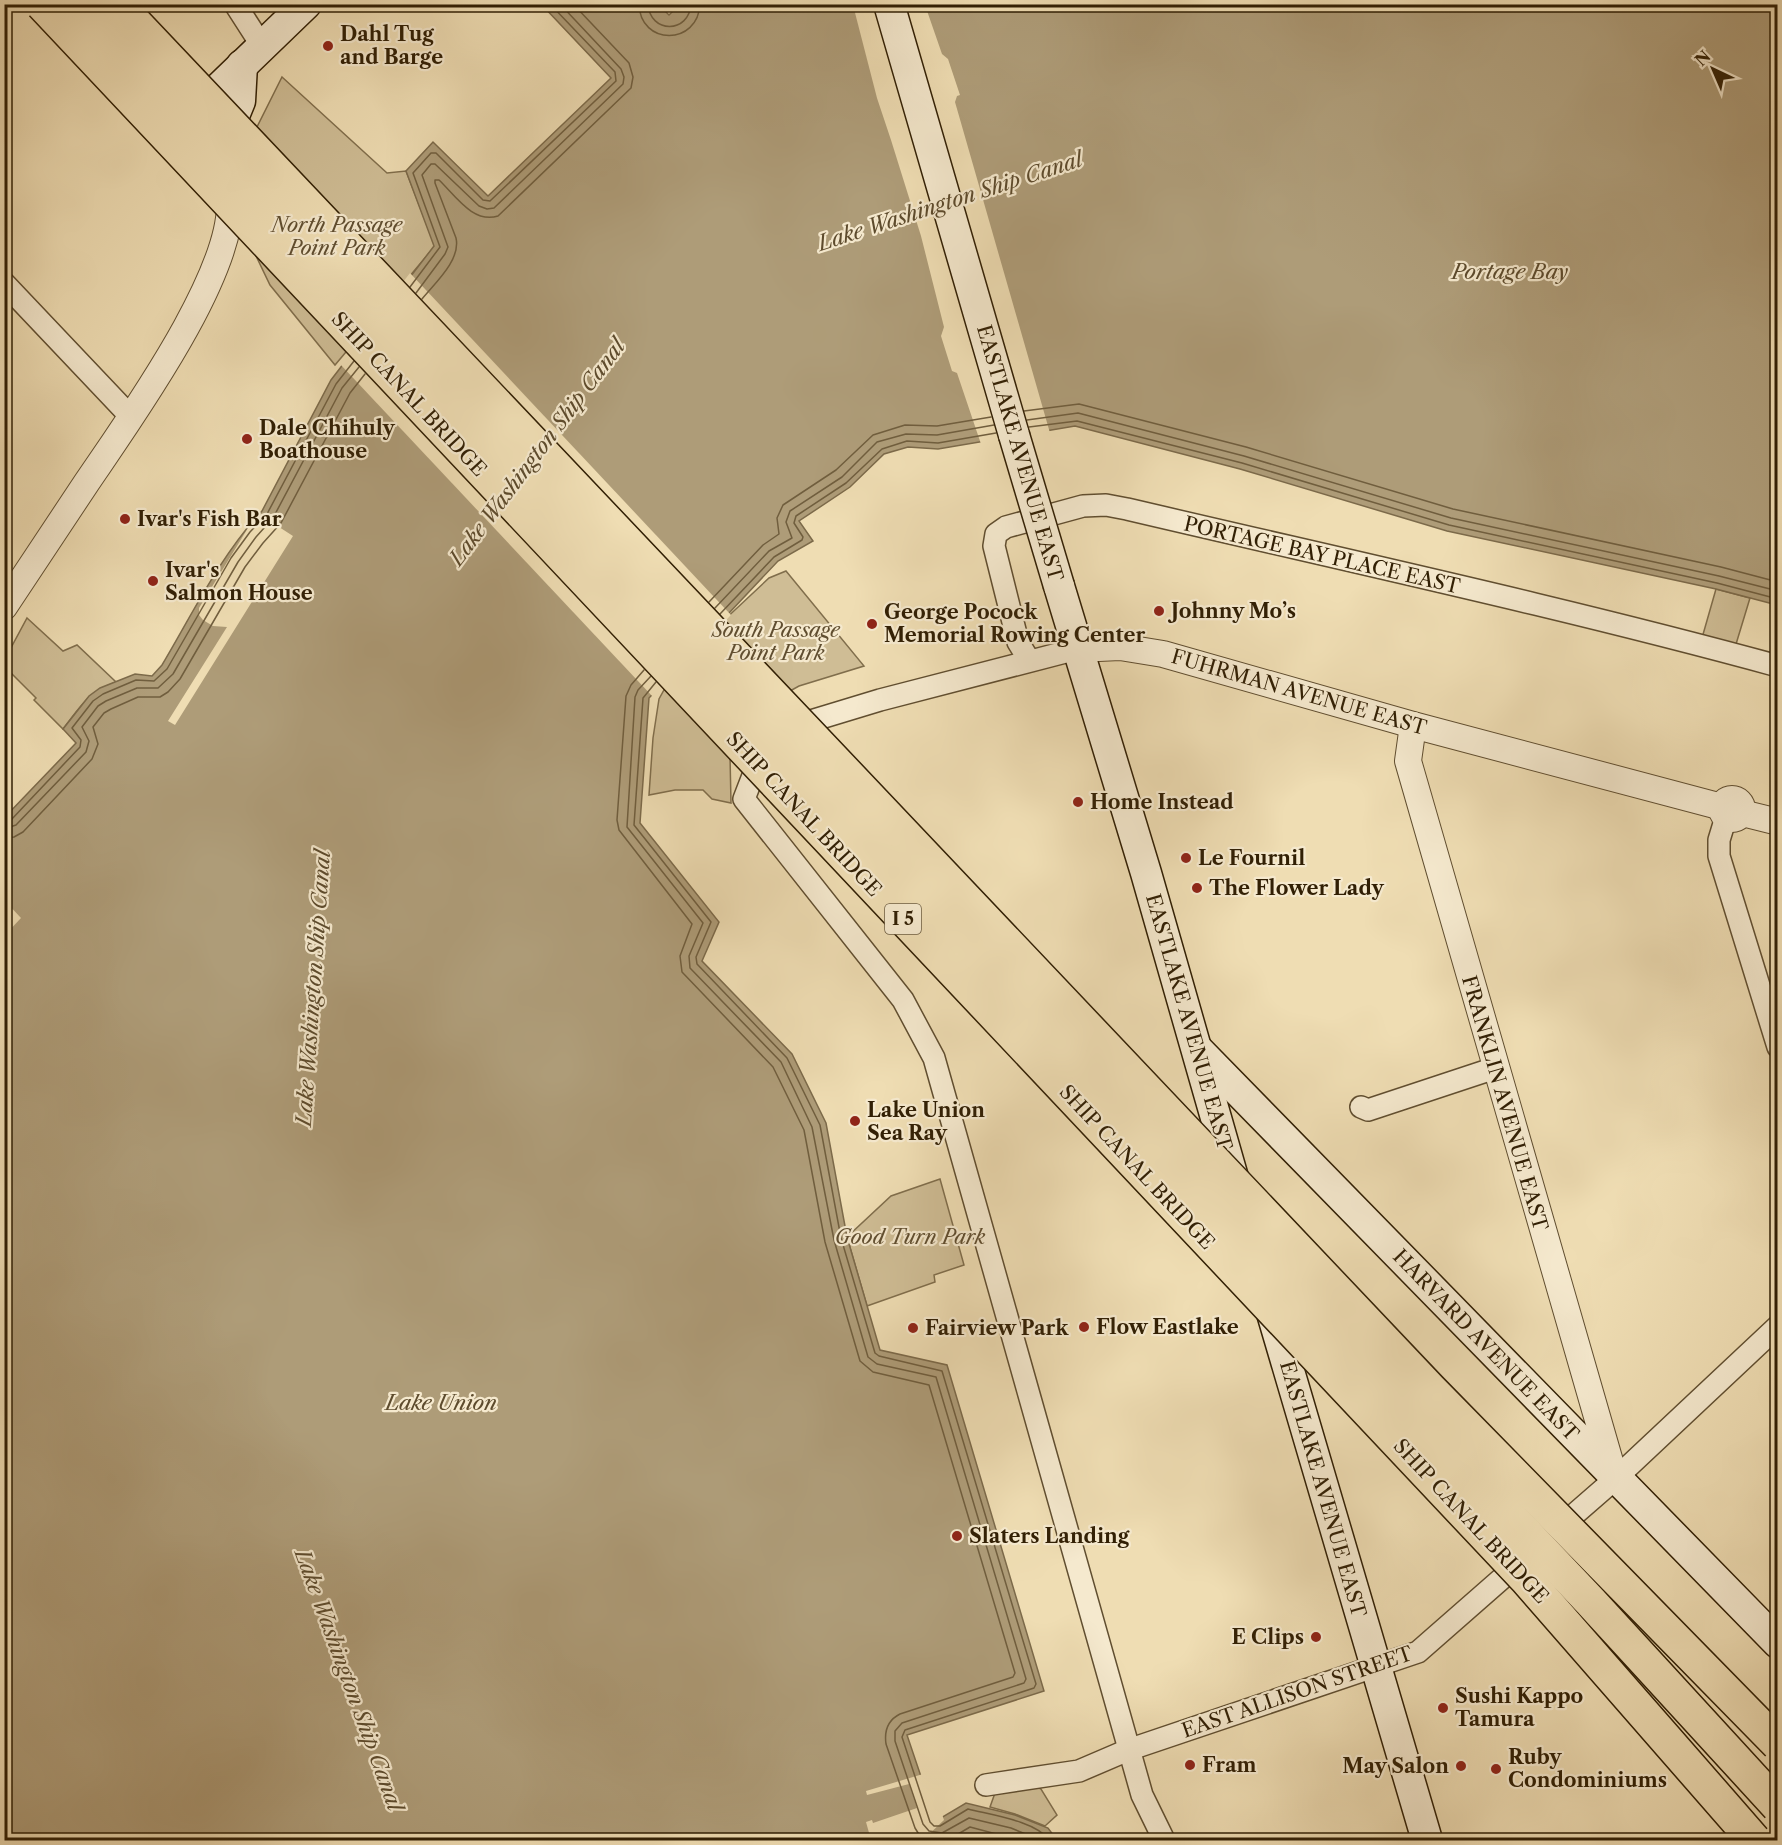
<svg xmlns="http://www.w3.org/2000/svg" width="1782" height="1845" font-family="'Libre Caslon Text',serif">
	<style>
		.green { fill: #cfbd95; stroke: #806e4c; stroke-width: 1.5 }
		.water { fill: #ae9c78; stroke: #7c6a4a; stroke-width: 1.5 }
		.pier { fill: #efddb3 }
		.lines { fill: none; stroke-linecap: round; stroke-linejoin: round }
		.shore { stroke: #705e3e; stroke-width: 1.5 }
		.minor-casing { stroke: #604e30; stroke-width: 24 }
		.tertiary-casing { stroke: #604e30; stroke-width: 28 }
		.secondary-casing { stroke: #311f04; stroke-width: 33 }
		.minor { stroke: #f5e9ce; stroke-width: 21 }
		.tertiary { stroke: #f5e9ce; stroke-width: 26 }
		.secondary { stroke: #f5e9ce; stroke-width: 30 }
		.secondary-bridge-casing { stroke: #311f04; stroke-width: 33; stroke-linecap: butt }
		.motorway-bridge-casing { stroke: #311f04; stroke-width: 36; stroke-linecap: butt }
		.secondary-bridge { stroke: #f5e9ce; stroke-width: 30 }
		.motorway-bridge { stroke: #efddb3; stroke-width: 33 }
		.poi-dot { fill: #8f2418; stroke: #f5e9ce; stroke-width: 2 }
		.labels { text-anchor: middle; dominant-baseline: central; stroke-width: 4.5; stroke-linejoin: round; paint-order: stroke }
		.shield { fill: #f5e9ce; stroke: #6c5c41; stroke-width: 1.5 }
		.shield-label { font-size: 18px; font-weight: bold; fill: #311f04 }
		.poi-label { font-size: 20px; font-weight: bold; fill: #311f04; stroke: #f5e9ce; text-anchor: start }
		.park-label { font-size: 20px; font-style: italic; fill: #604e30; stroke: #f5e9ce }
		.street-label { font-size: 20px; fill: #311f04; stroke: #f5e9ce }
		.water-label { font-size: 21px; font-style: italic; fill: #5d4b2d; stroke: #f5e9ce }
	</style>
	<rect width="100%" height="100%" fill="#efddb3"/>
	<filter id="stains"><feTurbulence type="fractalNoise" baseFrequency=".00333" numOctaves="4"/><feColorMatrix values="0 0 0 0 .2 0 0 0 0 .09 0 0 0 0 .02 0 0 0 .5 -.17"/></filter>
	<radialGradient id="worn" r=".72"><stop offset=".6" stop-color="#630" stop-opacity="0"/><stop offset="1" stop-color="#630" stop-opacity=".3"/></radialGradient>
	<g class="green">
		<polygon points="282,77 387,173 406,171 435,246 335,365 270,285 232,206 254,133"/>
		<polygon points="786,571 864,666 799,686 756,710 730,756 731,803 712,799 703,790 675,790 649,795 653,738 659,699 675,670 705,638 769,578"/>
		<polygon points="1716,589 1750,598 1733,654 1700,645"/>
		<path d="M27,618L63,651L77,645L116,682C87,693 81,706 63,729L34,700L36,698L5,667V659Z"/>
		<polygon points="940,1179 964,1265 934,1275 935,1282 867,1306 847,1237 891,1196"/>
		<polygon points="1033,1785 1041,1789 1057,1815 1045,1826 1015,1814 990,1807 995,1793"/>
	</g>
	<path class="water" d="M680,4L1777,5V605L1716,589L1447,531L1240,469L1075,426L938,449L908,447L884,454L850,487L799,521L813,541L778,561L649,698L640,823L719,922L702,961L792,1054L826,1123L847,1237L880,1350L947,1365L1044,1691L907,1735L936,1821L966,1803L1015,1815L1048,1828L1057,1840H5L4,818L76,743L63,729L89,696L100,688L135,674L152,676L162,665C193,613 220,556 262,511L331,380L434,246L406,171L433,142L488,196L611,78L542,5H659L669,15Z"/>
	<g class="pier">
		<polygon points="853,5 925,5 942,54 948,59 960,95 957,96 955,102 1050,433 981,444 957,373 952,371 941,336 944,327 921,236 891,140 877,98"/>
		<polygon points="410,273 731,615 653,697 340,364"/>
		<polygon points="262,516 293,536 175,725 168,721 227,627 213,626 203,620 199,615 199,608 248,528 258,522"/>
		<polygon points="5,901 21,918 5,935 4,935"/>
		<polygon points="923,1774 938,1817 942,1814 944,1820 923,1840 871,1840 866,1822 872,1820 873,1823 917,1808 909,1784 867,1795 866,1791"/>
	</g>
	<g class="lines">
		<g class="shore">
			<path d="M639,4C640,46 698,46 700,4"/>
			<path d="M648,4C650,34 689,34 691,4"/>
			<polyline points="410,287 440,247 413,173 431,153 436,153 483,200 490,201 616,81 615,72 550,4"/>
			<polyline points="416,293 445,254 448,247 422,175 431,164 435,164 479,206 487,209 494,208 623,84 624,77 621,69 560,4"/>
			<path d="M422,299C435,283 461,260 456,238L435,183V180H439C455,195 473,224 498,216L631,88L633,77L629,63L573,4"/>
			<polyline points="1024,411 1079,404 1246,447 1453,509 1721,567 1778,582"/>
			<polyline points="1027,420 1078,413 1244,456 1451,518 1719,576 1778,591"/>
			<polyline points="1029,427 1077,421 1242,463 1449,525 1717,583 1778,599"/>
			<polyline points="709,602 763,545 779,534 777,518 783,505 836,470 873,435 905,425 937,426 991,417"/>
			<polyline points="715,608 769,551 792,538 786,522 790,511 842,477 877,442 906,434 937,435 994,425"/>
			<polyline points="720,614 774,557 802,540 803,537 794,523 796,516 846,483 882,449 907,441 938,443 996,433"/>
			<path d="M644,670L631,685L626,696L617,820L619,830L692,924L680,956L682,972L773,1067L804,1130L825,1242L860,1361L873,1372L929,1385L1015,1673L1013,1677L900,1714C888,1720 884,1730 886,1744L915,1828L920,1836L927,1840"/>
			<polyline points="651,676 638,690 635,697 627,827 703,923 689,956 690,968 781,1062 812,1127 834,1240 868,1357 877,1364 936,1377 1026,1679 1024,1683 902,1723 895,1731 895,1741 923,1824 929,1831 942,1833 969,1818 1011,1828 1040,1840"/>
			<path d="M656,682L643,698L634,825L711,922L696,957L697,964L787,1058L820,1125L841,1238L875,1353L879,1356L942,1371L1036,1684L1034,1688L905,1730L902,1737L930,1822L934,1826H940L968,1809C991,1815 1036,1821 1049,1840"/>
			<polyline points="4,822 11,820 80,747 81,740 72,728 93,701 103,694 136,680 154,681 167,669 231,558 250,532 267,514 336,384 354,361"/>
			<polyline points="4,829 16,825 86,752 89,741 82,727 98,706 106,701 137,688 158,688 173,674 238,562 256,537 273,518 342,388 359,367"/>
			<polyline points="4,838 14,837 23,832 92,759 98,744 93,727 104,713 111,709 138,697 160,697 168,692 180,679 245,567 263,543 281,523 350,393 365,374"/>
			<polyline points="948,1840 970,1827 1019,1840"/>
		</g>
		<g class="minor-casing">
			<g id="minor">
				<polyline points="235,4 262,46"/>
				<polyline points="4,283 131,417"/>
				<path d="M1029,660L1018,642L994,546L996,534L1006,527L1083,506L1106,505L1127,509C1344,560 1562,607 1778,666"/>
				<polyline points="791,727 880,700 1077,649"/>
				<polyline points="761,755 744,799 903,1000 934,1058 1142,1795 1164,1840"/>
				<polyline points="1726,817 1719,840 1719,856 1778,1047"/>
				<polyline points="1361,1107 1368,1110 1495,1068"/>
				<polyline points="1553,1533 1615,1479 1778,1326"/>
				<polyline points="986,1785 1079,1771 1128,1750 1418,1652 1523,1560"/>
			</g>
		</g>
		<g class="tertiary-casing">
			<g id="tertiary">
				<path d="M4,607C32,565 60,523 87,482C129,420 241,265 229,193"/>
				<polyline points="1077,649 1120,647 1163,654 1413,725 1722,807"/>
				<polyline points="1413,725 1408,761 1615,1479"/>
				<circle cx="1732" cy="809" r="10"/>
				<polyline points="1742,813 1778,822"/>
			</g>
		</g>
		<g class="secondary-casing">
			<g id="secondary">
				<polyline points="889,4 1014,435"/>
				<polyline points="191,115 306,4"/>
				<polyline points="222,145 240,101 242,65"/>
				<polyline points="1059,586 1146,873 1236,1188"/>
				<polyline points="1199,1051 1778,1643"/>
				<polyline points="1269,1303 1427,1840"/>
			</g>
		</g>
		<use href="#minor" class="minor"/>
		<use href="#tertiary" class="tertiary"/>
		<use href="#secondary" class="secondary"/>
		<g class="secondary-bridge-casing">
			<polyline id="secondary-bridge" points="1014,435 1059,586"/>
		</g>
		<g class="motorway-bridge-casing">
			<g id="motorway-bridge">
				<polyline points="42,4 1526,1579 1754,1840"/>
				<polyline points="83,4 976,952 1590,1601 1778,1806"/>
				<polyline points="117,4 1430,1389 1778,1744"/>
			</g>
		</g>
		<use href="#secondary-bridge" class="secondary-bridge"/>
		<use href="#motorway-bridge" class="motorway-bridge"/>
	</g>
	<g class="poi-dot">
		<circle cx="328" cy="46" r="6"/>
		<circle cx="247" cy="439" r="6"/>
		<circle cx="125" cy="519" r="6"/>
		<circle cx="153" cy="581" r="6"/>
		<circle cx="1159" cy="611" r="6"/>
		<circle cx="872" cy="624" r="6"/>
		<circle cx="1078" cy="802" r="6"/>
		<circle cx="1186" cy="858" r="6"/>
		<circle cx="1197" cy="888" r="6"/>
		<circle cx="855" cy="1121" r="6"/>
		<circle cx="1084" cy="1327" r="6"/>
		<circle cx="913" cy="1328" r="6"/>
		<circle cx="957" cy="1536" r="6"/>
		<circle cx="1316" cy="1637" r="6"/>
		<circle cx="1443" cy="1708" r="6"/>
		<circle cx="1190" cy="1765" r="6"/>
		<circle cx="1461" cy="1766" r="6"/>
		<circle cx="1496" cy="1769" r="6"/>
	</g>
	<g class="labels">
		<rect class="shield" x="885" y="904" width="36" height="30" rx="4.5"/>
		<g class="shield-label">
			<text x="903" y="919">I 5</text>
		</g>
		<g class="poi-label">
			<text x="340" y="34">Dahl Tug<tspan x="340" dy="23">and Barge</tspan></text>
			<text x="259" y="428">Dale Chihuly<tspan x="259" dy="23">Boathouse</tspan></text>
			<text x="137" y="519">Ivar's Fish Bar</text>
			<text x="165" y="570">Ivar's<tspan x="165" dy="23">Salmon House</tspan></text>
			<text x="1171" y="611">Johnny Mo’s</text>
			<text x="884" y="612">George Pocock<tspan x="884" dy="23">Memorial Rowing Center</tspan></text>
			<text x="1090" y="802">Home Instead</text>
			<text x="1198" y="858">Le Fournil</text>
			<text x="1209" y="888">The Flower Lady</text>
			<text x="867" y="1110">Lake Union<tspan x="867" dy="23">Sea Ray</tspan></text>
			<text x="1096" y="1327">Flow Eastlake</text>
			<text x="925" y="1328">Fairview Park</text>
			<text x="969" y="1536">Slaters Landing</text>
			<text x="1304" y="1637" text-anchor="end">E Clips</text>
			<text x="1455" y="1696">Sushi Kappo<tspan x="1455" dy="23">Tamura</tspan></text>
			<text x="1508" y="1757">Ruby<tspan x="1508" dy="23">Condominiums</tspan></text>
			<text x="1202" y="1765">Fram</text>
			<text x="1449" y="1766" text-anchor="end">May Salon</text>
		</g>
		<g class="park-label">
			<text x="337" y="225">North Passage<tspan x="337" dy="23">Point Park</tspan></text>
			<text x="776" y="630">South Passage<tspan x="776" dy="23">Point Park</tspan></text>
			<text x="910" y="1237">Good Turn Park</text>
		</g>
		<g class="street-label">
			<text transform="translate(409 394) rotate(47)">SHIP CANAL BRIDGE</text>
			<text transform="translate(1020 453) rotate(74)">EASTLAKE AVENUE EAST</text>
			<text transform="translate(1322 555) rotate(13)">PORTAGE BAY PLACE EAST</text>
			<text transform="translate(1299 692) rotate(16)">FUHRMAN AVENUE EAST</text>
			<text transform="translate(804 814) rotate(47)">SHIP CANAL BRIDGE</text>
			<text transform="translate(1189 1022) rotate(74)">EASTLAKE AVENUE EAST</text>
			<text transform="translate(1505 1103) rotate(74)">FRANKLIN AVENUE EAST</text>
			<text transform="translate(1137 1167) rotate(47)">SHIP CANAL BRIDGE</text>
			<text transform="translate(1486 1345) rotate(46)">HARVARD AVENUE EAST</text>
			<text transform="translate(1323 1489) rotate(74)">EASTLAKE AVENUE EAST</text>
			<text transform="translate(1471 1521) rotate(47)">SHIP CANAL BRIDGE</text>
			<text transform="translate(1297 1692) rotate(-19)">EAST ALLISON STREET</text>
		</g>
		<g class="water-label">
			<text transform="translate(950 201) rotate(-18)">Lake Washington Ship Canal</text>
			<text x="1510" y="271">Portage Bay</text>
			<text transform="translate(537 452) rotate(-53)">Lake Washington Ship Canal</text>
			<text transform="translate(313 988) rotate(-86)">Lake Washington Ship Canal</text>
			<text x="441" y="1402">Lake Union</text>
			<text transform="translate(349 1680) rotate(70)">Lake Washington Ship Canal</text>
		</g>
	</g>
	<rect width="1782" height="1845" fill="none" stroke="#efddb3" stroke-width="24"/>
	<rect x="6" y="6" width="1770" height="1833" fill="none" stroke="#311f04" stroke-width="3"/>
	<rect x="12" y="12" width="1758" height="1821" fill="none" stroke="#311f04" stroke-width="1.5"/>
	<g transform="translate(1713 69) rotate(316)" stroke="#f5e9ce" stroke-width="4.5" paint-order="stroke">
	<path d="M0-4.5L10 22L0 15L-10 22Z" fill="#311f04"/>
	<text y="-9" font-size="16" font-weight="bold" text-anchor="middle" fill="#311f04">N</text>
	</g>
	<rect width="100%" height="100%" filter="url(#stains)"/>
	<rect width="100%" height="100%" fill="url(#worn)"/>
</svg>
